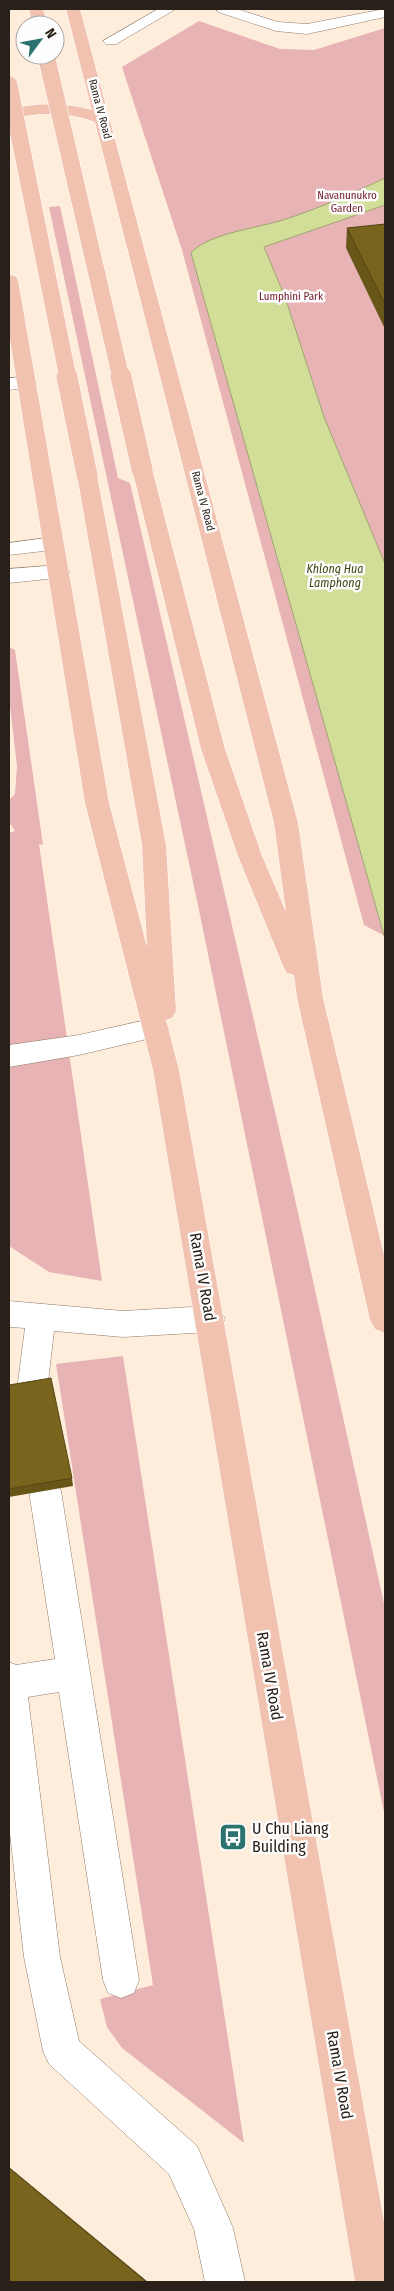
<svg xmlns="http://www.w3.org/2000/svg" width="394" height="2291" font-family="'Fira Sans Condensed',sans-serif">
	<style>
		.green { fill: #e7b3b4 }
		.water { fill: #d2de98; stroke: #9fa572 }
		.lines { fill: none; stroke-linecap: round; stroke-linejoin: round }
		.lane-casing { stroke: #8d7966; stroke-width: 1 }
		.street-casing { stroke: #8d7966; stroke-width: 1 }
		.primary-casing { stroke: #fff; stroke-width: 1 }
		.lane { fill: #fff; fill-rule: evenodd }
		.street { fill: #fff; fill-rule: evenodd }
		.primary { fill: #f2c2b0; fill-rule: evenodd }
		.primary-bridge-far1-casing { stroke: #fff; stroke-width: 18; stroke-linecap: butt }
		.primary-bridge-casing { stroke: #fff; stroke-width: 22; stroke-linecap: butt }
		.primary-bridge-far1 { stroke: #f2c2b0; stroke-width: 17 }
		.primary-bridge { stroke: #f2c2b0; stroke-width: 21 }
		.wall { fill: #685619 }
		.shaded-wall { fill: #554614 }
		.building { fill: #79641d; stroke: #554614 }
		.labels { text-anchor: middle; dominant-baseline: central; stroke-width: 5; stroke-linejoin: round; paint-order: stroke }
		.far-street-label { font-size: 11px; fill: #292119; stroke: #fdfdfd }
		.far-park-label { font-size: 11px; fill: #721a27; stroke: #fdfdfd }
		.far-water-label { font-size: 12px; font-style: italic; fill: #3e4511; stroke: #fdfdfd }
		.near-street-label { font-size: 16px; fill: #292119; stroke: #fdfdfd }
		.near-poi-label { font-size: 16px; fill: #292119; stroke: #fdfdfd; text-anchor: start }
	</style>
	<rect width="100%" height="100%" fill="#ffeddc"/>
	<g class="green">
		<polygon points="199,21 280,49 314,50 385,28 385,936 364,925 182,250 122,67"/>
		<polygon points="60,206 118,478 130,483 293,1190 385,1608 385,1817 199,910 49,207"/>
		<polygon points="9,647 15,650 43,845 39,844 102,1281 49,1272 9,1246 9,833 15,831 9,822 9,800 15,794 17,766 9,697"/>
		<polygon points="123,1356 244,2143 122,2048 107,2027 100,1999 153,1985 56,1364"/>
	</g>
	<path class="water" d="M385,178V205L264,247L285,297L324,417L385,564V939L191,253C208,233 260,228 286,219C320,208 353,193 385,178Z"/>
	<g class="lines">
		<g class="lane-casing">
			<g id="lane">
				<polygon points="27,377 34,379 36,383 34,387 9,390 9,378"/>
				<polygon points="54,537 61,539 64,544 61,549 9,555 9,543"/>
				<polygon points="59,565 66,567 70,572 66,577 9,583 9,569"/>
				<polygon points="155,1018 164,1021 168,1028 164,1035 79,1055 9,1067 9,1045 79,1035"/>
				<polygon points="9,1301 123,1311 210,1306 220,1310 225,1319 220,1328 210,1332 123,1337 54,1331 47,1390 43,1400 32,1404 21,1400 17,1390 25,1328 9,1327"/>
				<polygon points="45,1476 56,1481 61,1491 139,1980 134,1993 121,1998 108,1993 103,1980 59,1692 28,1697 60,1957 79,2041 197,2146 233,2228 245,2282 205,2282 194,2229 169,2174 49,2064 43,2051 24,1957 9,1825 9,1662 16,1665 55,1659 29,1491 34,1481"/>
			</g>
		</g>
		<g class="street-casing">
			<g id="street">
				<polygon points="158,9 176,9 116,44 106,44 103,41"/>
				<polygon points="216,9 237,9 278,22 307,24 384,9 385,17 307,34 276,31 218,12"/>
			</g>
		</g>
		<g class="primary-casing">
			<g id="primary">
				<polygon points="29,9 43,9 48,25 32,25"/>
				<path d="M66,9H80L298,823L323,998L385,1259V1333L375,1329L370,1320L297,998L294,975L287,973L283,966L238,856L201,749L132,469L135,465L142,463L149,465L152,469L225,749L262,856L286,912L274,823L95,122C66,111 38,113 9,119V109C37,103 64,102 92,110Z"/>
				<polygon points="9,275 15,276 18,280 109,803 147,947 142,845 77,475 80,471 87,469 94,471 97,475 166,845 176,1011 172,1018 166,1020 179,1070 385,2227 385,2282 355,2282 153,1070 85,803 9,333"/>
			</g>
		</g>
		<use href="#lane" class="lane"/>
		<use href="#street" class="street"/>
		<use href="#primary" class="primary"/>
		<g class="primary-bridge-far1-casing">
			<g id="primary-bridge-far1">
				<polyline points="46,55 121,378"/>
				<polyline points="9,85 68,378"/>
			</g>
		</g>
		<g class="primary-bridge-casing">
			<g id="primary-bridge">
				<polyline points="67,377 87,475"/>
				<polyline points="121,377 142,469"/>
			</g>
		</g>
		<use href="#primary-bridge-far1" class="primary-bridge-far1"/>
		<use href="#primary-bridge" class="primary-bridge"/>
	</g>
	<g class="wall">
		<polygon points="385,224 385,329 346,248 347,228"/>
		<polygon points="9,1385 72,1478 73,1486 9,1497"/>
	</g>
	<polygon class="shaded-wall" points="9,2167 148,2282 146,2282 9,2168"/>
	<g class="building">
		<polygon points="385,224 385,304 347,228"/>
		<polygon points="51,1378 72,1478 9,1489 9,1385"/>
		<polygon points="9,2168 146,2282 9,2282"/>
	</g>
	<defs>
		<g id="bus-square" transform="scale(1.4375)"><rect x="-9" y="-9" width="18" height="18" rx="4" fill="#2a736f" stroke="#fdfdfd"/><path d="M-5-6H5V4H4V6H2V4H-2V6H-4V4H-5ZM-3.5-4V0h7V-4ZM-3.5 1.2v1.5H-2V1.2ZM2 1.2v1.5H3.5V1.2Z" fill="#fff"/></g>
	</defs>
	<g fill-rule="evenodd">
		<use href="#bus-square" x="233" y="1837"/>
	</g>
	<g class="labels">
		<g class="far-street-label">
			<text transform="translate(100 109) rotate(75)">Rama IV Road</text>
			<text transform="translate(203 501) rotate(75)">Rama IV Road</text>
		</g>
		<g class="far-park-label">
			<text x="347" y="195">Navanunukro<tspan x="347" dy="13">Garden</tspan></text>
			<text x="291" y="296">Lumphini Park</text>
		</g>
		<g class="far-water-label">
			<text x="335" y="569">Khlong Hua<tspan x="335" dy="14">Lamphong</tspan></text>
		</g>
		<g class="near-street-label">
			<text transform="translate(203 1277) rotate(80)">Rama IV Road</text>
			<text transform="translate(270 1676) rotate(80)">Rama IV Road</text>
			<text transform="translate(340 2075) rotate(80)">Rama IV Road</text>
		</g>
		<g class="near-poi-label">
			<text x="252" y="1828">U Chu Liang<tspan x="252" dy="18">Building</tspan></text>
		</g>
	</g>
	<rect width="394" height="2291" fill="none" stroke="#292119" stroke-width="20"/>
	<g transform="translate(40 40) rotate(58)"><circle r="24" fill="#fdfdfd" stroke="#a8a5a2"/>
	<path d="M0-4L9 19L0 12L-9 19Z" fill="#2a736f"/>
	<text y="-8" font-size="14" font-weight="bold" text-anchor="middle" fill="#292119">N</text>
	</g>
</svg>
